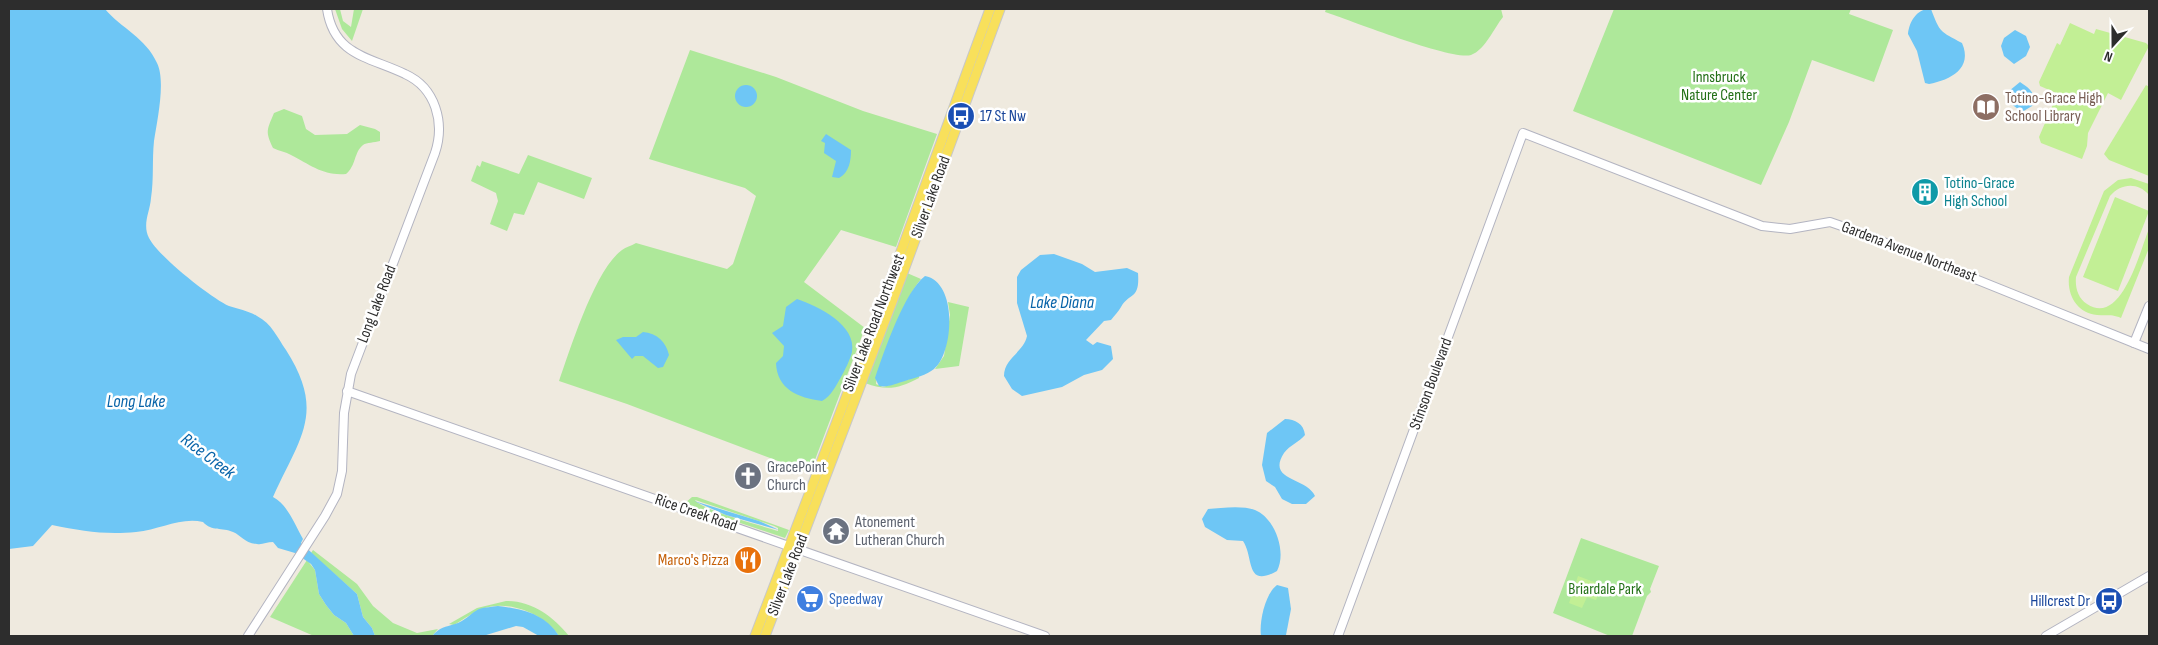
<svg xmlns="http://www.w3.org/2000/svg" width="2158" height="645" font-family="'Sofia Sans Condensed',sans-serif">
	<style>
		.green { fill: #aee89a; fill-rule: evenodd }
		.pitch { fill: #c2ef95 }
		.water { fill: #6ec6f5 }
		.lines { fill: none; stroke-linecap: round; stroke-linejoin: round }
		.minor-casing { stroke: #b3b4c1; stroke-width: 10 }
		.major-casing { stroke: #c8c8c8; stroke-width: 11 }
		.minor { stroke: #fff; stroke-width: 8 }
		.major { stroke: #f8e05b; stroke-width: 9 }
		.labels { text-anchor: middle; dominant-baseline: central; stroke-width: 5; stroke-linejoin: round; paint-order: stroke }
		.park-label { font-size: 16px; fill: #237017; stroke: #fff }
		.education-label { font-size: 16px; fill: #785e54; stroke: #fff; text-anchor: start }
		.transit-label { font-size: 16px; fill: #164399; stroke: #fff; text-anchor: start }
		.culture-label { font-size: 16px; fill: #0d838f; stroke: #fff; text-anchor: start }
		.street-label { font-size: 16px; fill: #2d2d2d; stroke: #fff }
		.worship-label { font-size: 16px; fill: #5b616d; stroke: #fff; text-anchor: start }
		.food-label { font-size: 16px; fill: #c56008; stroke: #fff; text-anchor: end }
		.shop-label { font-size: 16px; fill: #366cbe; stroke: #fff; text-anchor: start }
		.water-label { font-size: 18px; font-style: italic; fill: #0763a8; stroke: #fff }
	</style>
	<rect width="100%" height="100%" fill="#efeadf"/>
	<g class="green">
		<polygon points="335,9 340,9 343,21 351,27 354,9 363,9 352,41 342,29"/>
		<path d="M1326,9H1501L1503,17C1494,28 1485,50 1471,55C1452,61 1350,20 1325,12Z"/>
		<polygon points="1614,9 1851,9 1849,14 1893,30 1874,82 1812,60 1789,122 1761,185 1573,111"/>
		<path d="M690,50L776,77L863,111L937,134L896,247L841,230L804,282L865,328L810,473L627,404L559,381C570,350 595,269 622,250C626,247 631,246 636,243L727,269L733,264L756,196L745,188L649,159Z"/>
		<path d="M284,109L302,116L306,129L315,135L347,134L360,125L375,129L380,132V141C374,143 367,142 363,145C354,152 356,166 346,174C323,176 311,165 291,155C286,152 279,151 273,148C265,131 267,130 274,113Z"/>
		<polygon points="528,155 592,178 584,199 538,182 524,215 514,213 507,231 490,224 498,201 496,193 471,181 477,165 480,167 482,161 519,174"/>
		<path d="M907,273L921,279C899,307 891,342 877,374L876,384L883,387L919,376V378C898,389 887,391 865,383Z"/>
		<polygon points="948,302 969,307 959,366 935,369 944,356 950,315"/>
		<path d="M692,497H697L789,530L785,538L684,504ZM695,500L774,526L778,528V531C763,526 701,510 695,500Z"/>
		<polygon points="1581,538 1659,566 1650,589 1651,592 1647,596 1632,636 1610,636 1553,613"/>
		<polygon points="313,550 357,584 373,606 393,623 417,633 438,629 432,636 375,636 372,628 363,617 357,594 311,553"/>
		<polygon points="307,560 315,570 319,594 326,605 334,615 346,623 354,636 314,636 270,617"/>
		<path d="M506,601C531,600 554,617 569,636H559C545,615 511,600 485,608C475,611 464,619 454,625L449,624L477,608Z"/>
	</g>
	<g class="pitch">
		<polygon points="2070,23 2094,34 2096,29 2146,43 2149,46 2121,100 2108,93 2088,133 2087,146 2082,159 2041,143 2039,137 2057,95 2063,96 2040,86 2039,82 2057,43 2060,45"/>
		<polygon points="2146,85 2149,87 2149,176 2109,160 2104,154"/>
		<path d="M2131,178L2149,184V195C2138,182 2121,183 2110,196L2076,277C2075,288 2078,298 2087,304C2122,327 2140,250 2149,229V248L2121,318C2112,314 2106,316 2097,315C2078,313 2067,296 2069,277L2104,191L2118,180Z"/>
		<polygon points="2115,197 2149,211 2118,291 2083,277"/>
		<polygon points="1578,576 1602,585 1596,600 1587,597 1582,608 1569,603"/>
	</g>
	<g class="water">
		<path d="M9,9H105C121,28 146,38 157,63C166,81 157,121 154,141C152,160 154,179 151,198C150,212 142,224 149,238C158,256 211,298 229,306C238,309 249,311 257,316C272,324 277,337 286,350C326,413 300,437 273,497C288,505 295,525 303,539L301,543L357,594L363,617L372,628L375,636H354L346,623L334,615L326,605L319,594L315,570L311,564L295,553L278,548L273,542C267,542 262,545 257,544C244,543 241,535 233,532C222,527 212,532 203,522C180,517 160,530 136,532C105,535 82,531 52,525L33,546L9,549Z"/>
		<path d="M1931,9C1940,33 1940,31 1962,43C1973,68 1951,80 1929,84L1925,83L1917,51L1908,34C1909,22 1917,8 1931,9Z"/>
		<polygon points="2015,30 2026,36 2030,47 2026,56 2014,64 2004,56 2001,46 2004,38"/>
		<path d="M2020,82C2030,89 2037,93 2032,106L2022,112L2010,103L2009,91Z"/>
		<circle cx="746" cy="96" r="11"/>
		<path d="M826,134L851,150C851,161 849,173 839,178L832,177L836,161L824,153L825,143L821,141Z"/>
		<path d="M1054,254L1082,264L1095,272L1127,268L1138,273C1140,300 1130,292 1121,307C1118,312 1115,315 1111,320L1104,321L1086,340L1093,345L1097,342L1111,346L1113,359L1102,370L1084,375L1062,387L1022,396L1012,389L1004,376C1004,358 1024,352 1027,336L1017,303V277L1021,270L1040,255Z"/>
		<path d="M925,276C958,282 954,353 934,369C927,375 914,378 905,381C897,383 888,388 879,386L875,378C884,352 904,292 925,276Z"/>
		<path d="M797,299C818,306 857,325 852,352C850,360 845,370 841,377C835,387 832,395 822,401C798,398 777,389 776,363L783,356L784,346L772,333L783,326L786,307Z"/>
		<path d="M643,332C657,333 666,342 669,355L663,367L658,368L643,356H635L632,359L616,340L623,337H636Z"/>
		<path d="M1285,419C1295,419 1304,424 1305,435C1299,442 1290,445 1284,453C1266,481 1307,477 1315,496L1306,504H1292L1282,499L1275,487L1266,481L1262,465L1267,433Z"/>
		<polygon points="694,501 759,521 779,530 726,515"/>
		<path d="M1208,509C1221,508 1242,505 1255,510C1275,518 1287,552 1277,571C1245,589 1254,557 1243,541L1227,540L1205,527L1202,519Z"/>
		<path d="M1277,585L1288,588L1291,609L1286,635L1261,636C1259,622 1265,594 1277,585Z"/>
		<path d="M498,606C523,609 545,614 559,636H539L523,627L516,626L483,636H432C440,627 445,627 455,624C465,621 471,613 479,609C485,607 492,607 498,606Z"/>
	</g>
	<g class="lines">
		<g class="minor-casing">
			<g id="minor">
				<polyline points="2134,343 2149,306"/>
				<polyline points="347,391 1045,636"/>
				<path d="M248,636L325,516L337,494L342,471L344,413L351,374L435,153C445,123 436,88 405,74C370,57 334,56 327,9"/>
				<polyline points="1338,636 1523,133 1762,226 1790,229 1830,222 1856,231 2149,349"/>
				<polyline points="2046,636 2149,576"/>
			</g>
		</g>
		<g class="major-casing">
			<g id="major">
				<polyline points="755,636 888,287 990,9"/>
				<polyline points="765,636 897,289 1000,9"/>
			</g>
		</g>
		<use href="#minor" class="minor"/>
		<use href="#major" class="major"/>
	</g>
	<defs>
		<g id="library-disc" transform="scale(1.4375)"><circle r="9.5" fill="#8d6e63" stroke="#fff"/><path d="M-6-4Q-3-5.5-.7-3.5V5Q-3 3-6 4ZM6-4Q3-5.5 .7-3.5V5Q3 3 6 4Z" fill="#fff"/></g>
		<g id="bus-disc" transform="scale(1.4375)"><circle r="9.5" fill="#1a4fb4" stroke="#fff"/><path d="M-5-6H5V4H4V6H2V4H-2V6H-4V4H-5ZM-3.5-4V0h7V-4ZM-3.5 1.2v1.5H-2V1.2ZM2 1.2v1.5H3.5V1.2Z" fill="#fff"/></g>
		<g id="building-disc" transform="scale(1.4375)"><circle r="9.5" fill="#0f9aa8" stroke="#fff"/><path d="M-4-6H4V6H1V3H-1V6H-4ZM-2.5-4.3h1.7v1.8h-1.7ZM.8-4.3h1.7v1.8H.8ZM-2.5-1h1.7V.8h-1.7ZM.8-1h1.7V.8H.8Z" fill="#fff"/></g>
		<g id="church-disc" transform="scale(1.4375)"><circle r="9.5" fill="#6b7280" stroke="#fff"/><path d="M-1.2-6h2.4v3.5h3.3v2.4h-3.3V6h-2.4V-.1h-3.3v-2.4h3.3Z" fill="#fff"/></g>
		<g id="temple-disc" transform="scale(1.4375)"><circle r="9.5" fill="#6b7280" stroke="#fff"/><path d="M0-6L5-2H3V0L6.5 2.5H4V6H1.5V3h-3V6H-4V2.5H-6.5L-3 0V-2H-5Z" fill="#fff"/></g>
		<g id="restaurant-disc" transform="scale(1.4375)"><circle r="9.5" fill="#e8710a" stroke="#fff"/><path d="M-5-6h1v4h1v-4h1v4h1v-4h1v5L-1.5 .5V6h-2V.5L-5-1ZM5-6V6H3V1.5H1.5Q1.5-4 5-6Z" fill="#fff"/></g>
		<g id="supermarket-disc" transform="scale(1.4375)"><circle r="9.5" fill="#3f7fe0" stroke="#fff"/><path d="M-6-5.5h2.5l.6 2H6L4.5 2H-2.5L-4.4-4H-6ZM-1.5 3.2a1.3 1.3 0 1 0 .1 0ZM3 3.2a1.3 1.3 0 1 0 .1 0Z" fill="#fff"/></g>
	</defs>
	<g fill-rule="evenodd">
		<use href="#library-disc" x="1986" y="107"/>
		<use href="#bus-disc" x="961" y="116"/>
		<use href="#building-disc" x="1925" y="192"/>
		<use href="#church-disc" x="748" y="476"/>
		<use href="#temple-disc" x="836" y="531"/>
		<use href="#restaurant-disc" x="748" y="560"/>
		<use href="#supermarket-disc" x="810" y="599"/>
		<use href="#bus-disc" x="2109" y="601"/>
	</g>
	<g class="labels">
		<g class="park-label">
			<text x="1719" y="77">Innsbruck<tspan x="1719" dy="18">Nature Center</tspan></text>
			<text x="1605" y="589">Briardale Park</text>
		</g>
		<g class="education-label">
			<text x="2005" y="98">Totino-Grace High<tspan x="2005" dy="18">School Library</tspan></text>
		</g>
		<g class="transit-label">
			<text x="980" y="116">17 St Nw</text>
			<text x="2090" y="601" text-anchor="end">Hillcrest Dr</text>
		</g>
		<g class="culture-label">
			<text x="1944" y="183">Totino-Grace<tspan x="1944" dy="18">High School</tspan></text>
		</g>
		<g class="street-label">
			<text transform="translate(931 197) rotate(-70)">Silver Lake Road</text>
			<text transform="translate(1909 252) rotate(21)">Gardena Avenue Northeast</text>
			<text transform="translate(377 304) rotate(-69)">Long Lake Road</text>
			<text transform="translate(874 323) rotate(-69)">Silver Lake Road Northwest</text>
			<text transform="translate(1431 384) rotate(-70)">Stinson Boulevard</text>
			<text transform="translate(696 513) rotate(19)">Rice Creek Road</text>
			<text transform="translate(788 575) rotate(-69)">Silver Lake Road</text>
		</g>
		<g class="worship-label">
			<text x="767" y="467">GracePoint<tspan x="767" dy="18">Church</tspan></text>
			<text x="855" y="522">Atonement<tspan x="855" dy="18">Lutheran Church</tspan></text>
		</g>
		<g class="food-label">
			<text x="729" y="560">Marco's Pizza</text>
		</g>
		<g class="shop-label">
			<text x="829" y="599">Speedway</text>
		</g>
		<g class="water-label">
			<text x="1062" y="302">Lake Diana</text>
			<text x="136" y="401">Long Lake</text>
			<text transform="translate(208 456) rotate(37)">Rice Creek</text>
		</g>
	</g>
	<rect width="2158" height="645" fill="none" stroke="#2d2d2d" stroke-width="20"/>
	<g transform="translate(2113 45) rotate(201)" stroke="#ffffff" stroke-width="4" paint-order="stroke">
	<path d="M0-4L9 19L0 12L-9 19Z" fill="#2d2d2d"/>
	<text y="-8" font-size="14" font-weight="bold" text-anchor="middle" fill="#2d2d2d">N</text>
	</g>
</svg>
